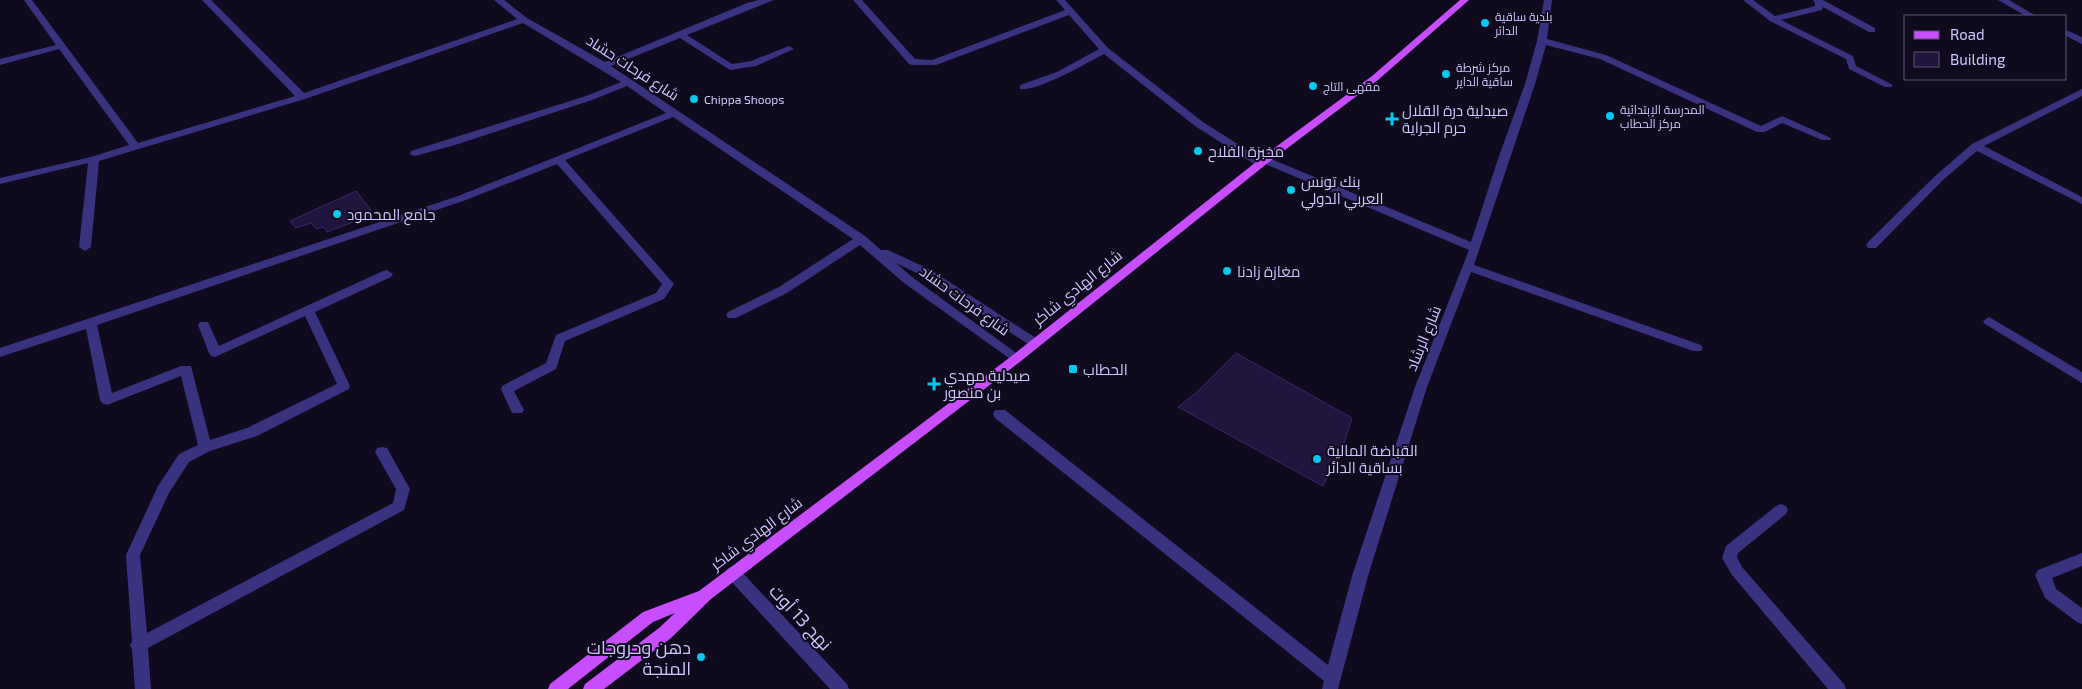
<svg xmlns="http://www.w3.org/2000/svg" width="2082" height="689" font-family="'Exo 2',Cairo,sans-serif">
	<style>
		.building { fill: #20153f; stroke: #38256d }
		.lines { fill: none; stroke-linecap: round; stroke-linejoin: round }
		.minor { fill: #39327f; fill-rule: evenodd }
		.major { fill: #c74dff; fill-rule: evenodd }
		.poi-dot { fill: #00caf1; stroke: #0f0a1d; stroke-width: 2 }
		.labels { text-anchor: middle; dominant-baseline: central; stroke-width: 4; stroke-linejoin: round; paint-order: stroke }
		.far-poi-label { font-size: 12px; fill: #d0c6ff; stroke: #0f0a1d; text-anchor: start }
		.street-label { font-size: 15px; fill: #d0c6ff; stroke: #0f0a1d }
		.poi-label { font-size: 15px; fill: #d0c6ff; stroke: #0f0a1d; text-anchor: start }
		.near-street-label { font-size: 18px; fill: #d0c6ff; stroke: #0f0a1d }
		.near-poi-label { font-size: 18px; fill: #d0c6ff; stroke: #0f0a1d; text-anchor: end }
	</style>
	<rect width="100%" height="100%" fill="#0f0a1d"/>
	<g class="building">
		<polygon points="356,191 374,214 327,232 324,227 316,229 311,223 296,228 290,221"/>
		<polygon points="1236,353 1352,418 1344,443 1323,486 1178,407 1198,391"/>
	</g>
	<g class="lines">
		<g class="minor">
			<polygon points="24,0 32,0 138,143 295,96 202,0 211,0 304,93 517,19 494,0 504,0 527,18 605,62 747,3 759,0 774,0 687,35 732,64 751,61 789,46 794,49 756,66 730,70 680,38 611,66 865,236 881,250 888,250 931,270 1039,340 1041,343 1035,347 1031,346 923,276 896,263 912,277 1023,358 1021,361 1013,361 904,283 860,245 787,293 736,318 728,318 726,315 728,312 779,287 853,239 673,117 565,160 674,284 664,299 565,341 556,369 514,391 524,410 522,413 512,413 501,389 502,386 546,363 556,335 656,293 662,284 557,164 466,200 97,325 112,393 181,366 191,366 210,440 247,428 337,384 305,316 215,357 211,356 209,353 198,325 200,322 208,322 219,346 383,271 387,270 393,274 391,277 315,312 350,386 349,389 257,436 210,451 189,462 169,493 140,555 147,633 393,503 396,489 375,452 377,448 382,447 387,448 410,489 404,510 148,648 151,689 135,689 132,649 130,645 132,642 126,555 158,486 179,454 198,445 181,376 107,405 102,403 100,400 86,329 0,357 0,348 458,196 666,113 627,86 592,100 455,145 415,156 411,155 410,153 411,151 586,96 621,82 523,23 305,99 99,161 91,247 85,251 79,247 88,163 0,184 0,178 91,157 129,145 59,49 0,65 0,59 56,45"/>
			<path d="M853,0H862L915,59L932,60L1065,10L1056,0H1065L1108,48L1203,122L1261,159L1269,158L1471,242L1498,159L1525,84L1537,41L1544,0H1552L1547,39L1606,55L1761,126L1782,116L1831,138L1830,140H1822L1782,123L1765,132H1757L1600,59L1546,45L1535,84L1474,265L1701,345L1703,348L1701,351H1693L1471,272L1427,387L1368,576L1338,689H1322L1324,681L995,418L993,414L995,410H1005L1328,665L1352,576L1415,387L1469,250L1265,164L1260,166L1256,165L1195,126L1104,54C1087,63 1037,92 1020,89V85L1057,72L1099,49L1069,15L936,65H912L909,64Z"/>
			<polygon points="1743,0 1753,0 1775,16 1815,6 1815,3 1813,0 1823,0 1875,28 1875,32 1869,32 1823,7 1822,10 1781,20 1853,56 1856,66 1893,85 1891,87 1885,87 1849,69 1846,59 1770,21"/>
			<polygon points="1998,0 2009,0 2036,16 2026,16"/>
			<polygon points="2066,30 2082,37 2082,44 2066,36"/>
			<polygon points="2082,89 2082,96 1984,146 2082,197 2082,204 1977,151 1943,180 1876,248 1868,248 1866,245 1868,242 1935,176 1972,144"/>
			<polygon points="1989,317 2082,372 2082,383 1985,324 1983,321"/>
			<polygon points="1781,504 1786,506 1788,510 1786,514 1738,553 1737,557 1742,567 1844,684 1846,689 1828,689 1732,575 1722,558 1726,546 1776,506"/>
			<polygon points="2082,553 2082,566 2052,578 2056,589 2082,608 2082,624 2077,622 2045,598 2035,575 2038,570"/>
			<polygon points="733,567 738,568 847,684 849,689 830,689 728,578 725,573 728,568"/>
		</g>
		<polygon class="major" points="1460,0 1469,0 1378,80 1269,162 1021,361 711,599 671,638 604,689 583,689 585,684 659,628 675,613 653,622 568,689 548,689 550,684 643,612 699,591 1013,355 1261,158 1372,76"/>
	</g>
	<g class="poi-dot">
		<circle cx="1485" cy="23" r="5"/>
		<circle cx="1446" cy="74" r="5"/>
		<circle cx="1313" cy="86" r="5"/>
		<circle cx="694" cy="99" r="5"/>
		<circle cx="1610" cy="116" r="5"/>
		<path d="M1389.5 111.5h5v5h5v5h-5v5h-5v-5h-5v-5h5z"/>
		<circle cx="1198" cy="151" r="5"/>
		<circle cx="1291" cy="190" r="5"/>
		<circle cx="337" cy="214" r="5"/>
		<circle cx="1227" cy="271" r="5"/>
		<rect x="1068" y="364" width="10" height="10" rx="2.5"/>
		<path d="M931.5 376.5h5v5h5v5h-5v5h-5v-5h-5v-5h5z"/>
		<circle cx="1317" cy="459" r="5"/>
		<circle cx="701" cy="657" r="5"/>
	</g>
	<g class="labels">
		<g class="far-poi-label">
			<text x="1495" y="16">بلدية ساقية<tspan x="1495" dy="14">الدائر</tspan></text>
			<text x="1456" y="67">مركز شرطة<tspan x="1456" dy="14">ساقية الداير</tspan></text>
			<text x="1323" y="86">مقهى التاج</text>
			<text x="704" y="99">Chippa Shoops</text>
			<text x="1620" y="109">المدرسة الإبتدائية<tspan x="1620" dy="14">مركز الحطاب</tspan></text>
		</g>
		<g class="street-label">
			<text transform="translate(633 67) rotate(33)">شارع فرحات حشاد</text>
			<text transform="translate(1077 287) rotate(-39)">شارع الهادي شاكر</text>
			<text transform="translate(965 300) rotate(36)">شارع فرحات حشاد</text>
			<text transform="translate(1423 338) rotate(-68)">شارع الرشاد</text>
			<text transform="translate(756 533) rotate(-37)">شارع الهادي شاكر</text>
		</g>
		<g class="poi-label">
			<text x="1402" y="110">صيدلية درة القلال<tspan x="1402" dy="17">حرم الجراية</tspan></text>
			<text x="1208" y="151">مخبزة الفلاح</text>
			<text x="1301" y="181">بنك تونس<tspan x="1301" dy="17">العربي الدولي</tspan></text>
			<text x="347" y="214">جامع المحمود</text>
			<text x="1237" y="271">مغازة زادنا</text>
			<text x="1083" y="369">الحطاب</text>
			<text x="944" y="375">صيدلية مهدي<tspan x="944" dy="17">بن منصور</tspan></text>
			<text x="1327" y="450">القباضة المالية<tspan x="1327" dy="17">بساقية الدائر</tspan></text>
		</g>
		<g class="near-street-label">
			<text transform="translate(801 617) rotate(47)">نهج 13 أوت</text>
		</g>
		<g class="near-poi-label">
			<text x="691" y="647">دهن وحروجات<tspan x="691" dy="21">المنجة</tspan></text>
		</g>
	</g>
	<rect x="1904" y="15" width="162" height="65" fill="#0f0a1d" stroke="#5c5577"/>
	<rect x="1914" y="31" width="25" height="8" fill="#c74dff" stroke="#5c5577"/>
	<text x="1950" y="40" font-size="15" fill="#d0c6ff">Road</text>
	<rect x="1914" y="52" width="25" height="15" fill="#20153f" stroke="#5c5577"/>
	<text x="1950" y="65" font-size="15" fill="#d0c6ff">Building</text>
</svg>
